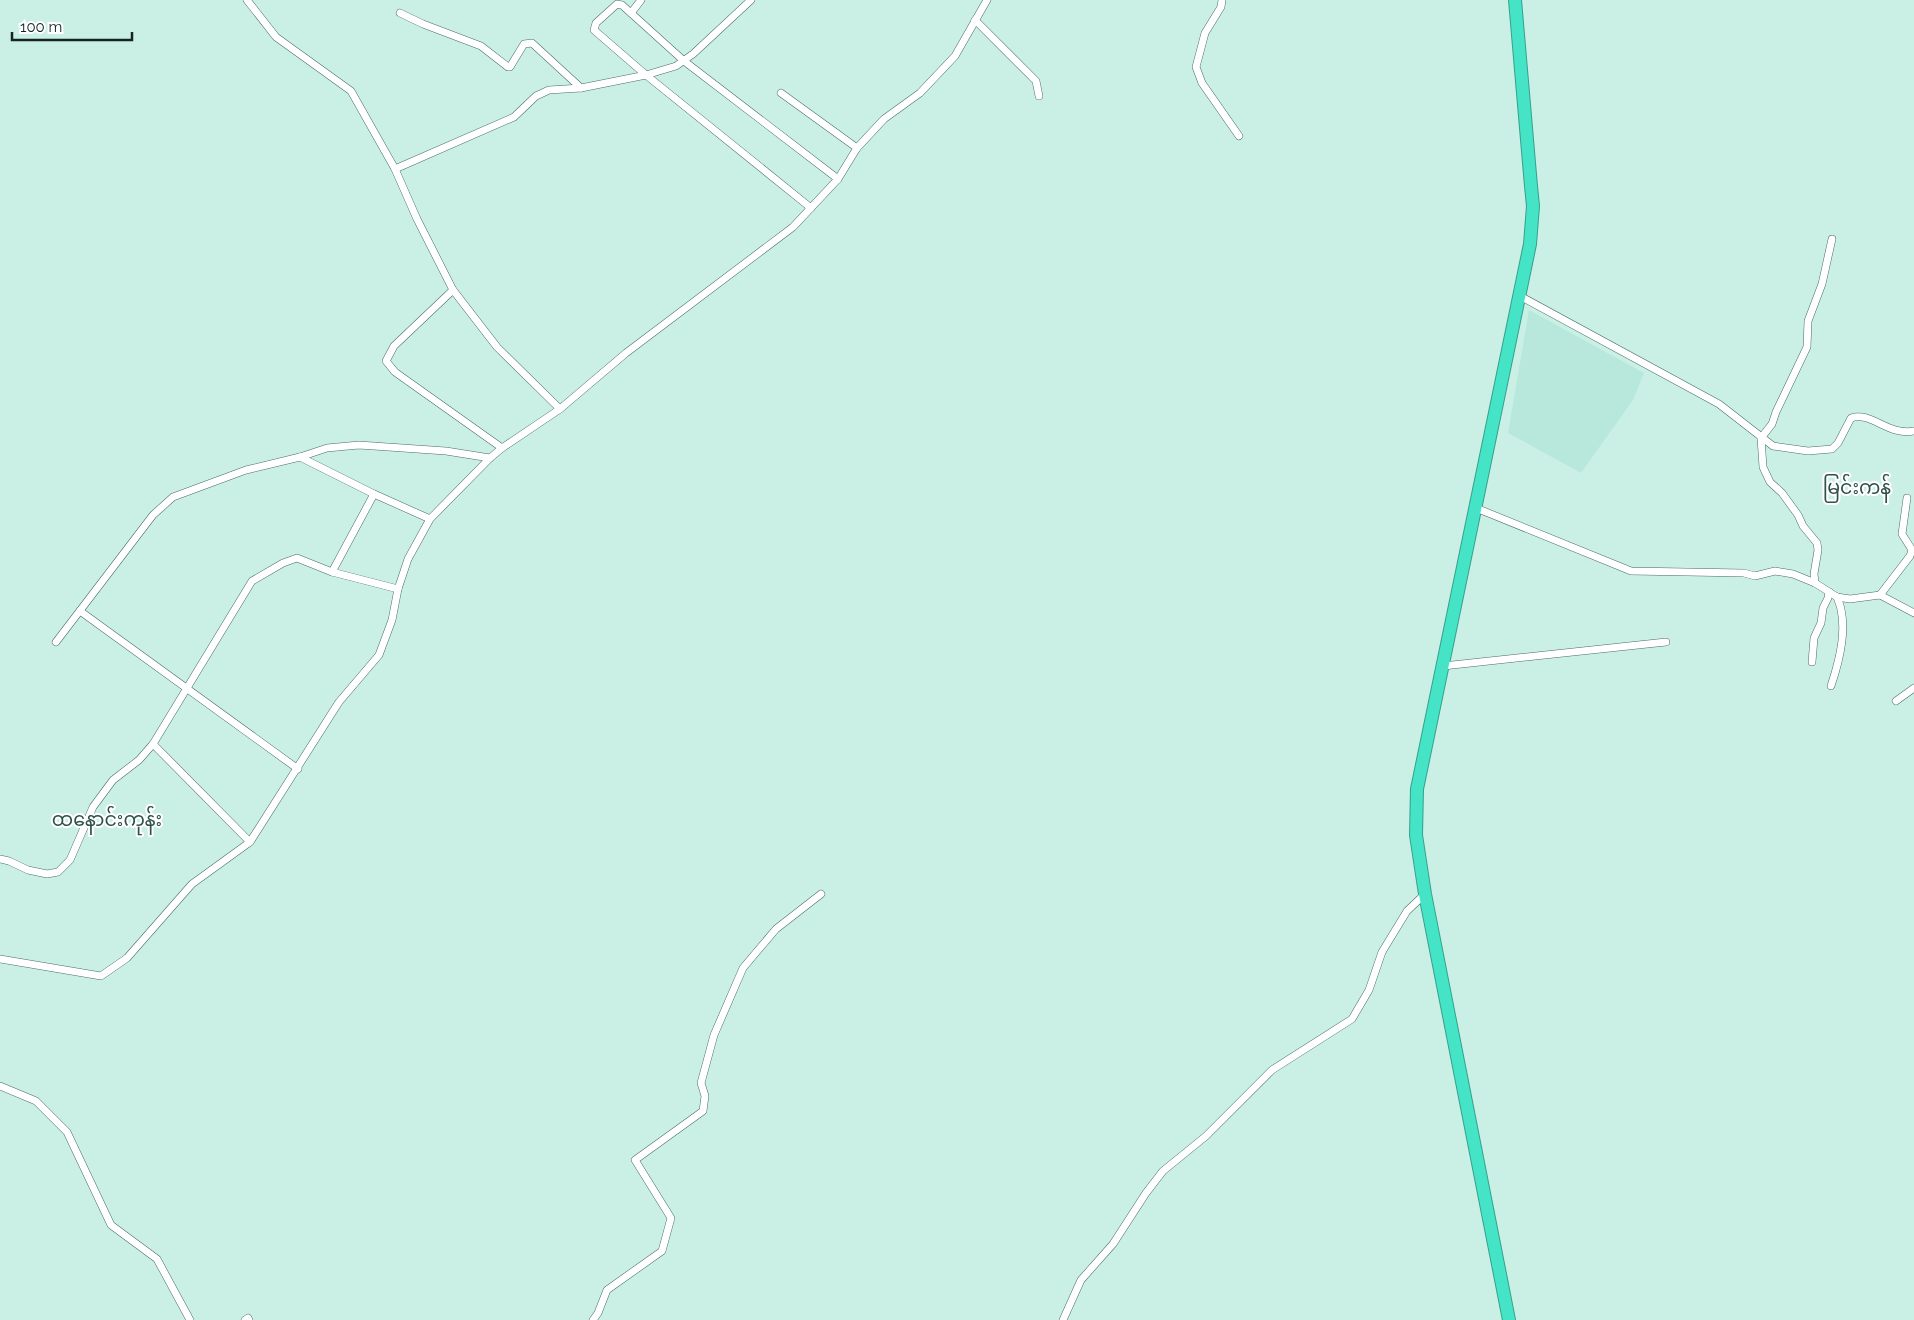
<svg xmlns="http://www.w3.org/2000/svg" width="1914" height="1320" font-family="Raleway,'Noto Sans Myanmar',sans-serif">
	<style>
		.built { fill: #b8e8db }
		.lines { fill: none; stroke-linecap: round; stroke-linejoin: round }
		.street-casing { stroke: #4a6c64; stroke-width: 8 }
		.highway-casing { stroke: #34a18c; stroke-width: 14 }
		.street { stroke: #fff; stroke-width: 7 }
		.highway { stroke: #45e4c6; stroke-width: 12 }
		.labels { text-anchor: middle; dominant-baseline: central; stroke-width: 4; stroke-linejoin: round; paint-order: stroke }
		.quarter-label { font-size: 19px; fill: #305149; stroke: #fff }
	</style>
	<rect width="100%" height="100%" fill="#caf0e6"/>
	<polygon class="built" points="1529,310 1644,373 1633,400 1581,473 1508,433"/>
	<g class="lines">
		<g class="street-casing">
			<g id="street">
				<polyline points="247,0 276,37 351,91 395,169 417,219 453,290 497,347 560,409"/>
				<polyline points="1222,0 1221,7 1205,33 1196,67 1202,83 1239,136"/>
				<polyline points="400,13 423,24 481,46 508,67 510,67 524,44 532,43 581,88"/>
				<polyline points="631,13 641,0"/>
				<polyline points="975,20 1036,81 1039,96"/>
				<polyline points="781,93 857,148"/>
				<polyline points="395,169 514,117 536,96 549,90 581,88 646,75 676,66 693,54 751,0"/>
				<polyline points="811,208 646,75 594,30 596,23 617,4 622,5 684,61 838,179"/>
				<polyline points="453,290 394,346 386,361 395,372 502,448"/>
				<path d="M1520,296L1719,404L1773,446L1808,451L1832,449L1838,443L1851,418C1871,411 1888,436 1914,431"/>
				<polyline points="300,457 374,494 430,519"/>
				<polyline points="1476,508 1631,571 1744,573 1755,576 1775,571 1793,574 1815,583 1837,597 1850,599 1880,595 1914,613"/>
				<polyline points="332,572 374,494"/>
				<polyline points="1815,583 1814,574 1818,550 1817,543 1803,526 1798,515 1782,493 1770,482 1763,467 1761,438 1772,424 1776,412 1807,347 1808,321 1822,284 1832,239"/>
				<polyline points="1880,595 1910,556 1912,550 1902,534 1907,498"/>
				<polyline points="80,611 298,769"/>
				<polyline points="56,642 153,515 173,497 246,470 300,457 327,448 359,445 446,451 490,458"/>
				<polyline points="1812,662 1814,638 1821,623 1823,608 1828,598 1829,592"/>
				<polyline points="1443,666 1666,642"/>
				<path d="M1831,686C1840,659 1849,624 1837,597"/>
				<polyline points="1896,701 1914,688"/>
				<polyline points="153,744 250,842"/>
				<polyline points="0,859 9,861 28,870 47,874 58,872 70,860 93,807 113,780 139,760 153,744 252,581 283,563 297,558 332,572 398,589"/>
				<polyline points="0,959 101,976 127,958 192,884 250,842 339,702 379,655 392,620 398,589 408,559 430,519 490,458 502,448 560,409 626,353 793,227 838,179 857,148 884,119 920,93 955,56 987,0"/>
				<polyline points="0,1086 36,1101 67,1132 111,1225 157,1259 190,1320"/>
				<polyline points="245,1320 248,1318 249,1320"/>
				<polyline points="593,1320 598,1313 607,1290 662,1251 671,1218 635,1160 703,1111 705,1096 701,1083 714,1035 743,968 776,929 821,894"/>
				<polyline points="1063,1320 1081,1280 1113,1244 1146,1193 1163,1171 1206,1136 1272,1070 1352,1019 1369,990 1382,952 1407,911 1425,894"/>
			</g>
		</g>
		<g class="highway-casing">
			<polyline id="highway" points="1509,1320 1425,894 1416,835 1417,789 1530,244 1533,206 1531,186 1515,0"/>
		</g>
		<use href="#street" class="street"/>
		<use href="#highway" class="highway"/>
	</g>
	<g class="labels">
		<g class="quarter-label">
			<text x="1857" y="487">မြင်းကန်</text>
			<text x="107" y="819">ထနောင်းကုန်း</text>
		</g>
	</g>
	<path d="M12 32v8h120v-8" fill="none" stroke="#152420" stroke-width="2.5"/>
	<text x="20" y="32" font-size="15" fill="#152420" stroke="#ffffff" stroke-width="4" paint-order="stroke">100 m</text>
</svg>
